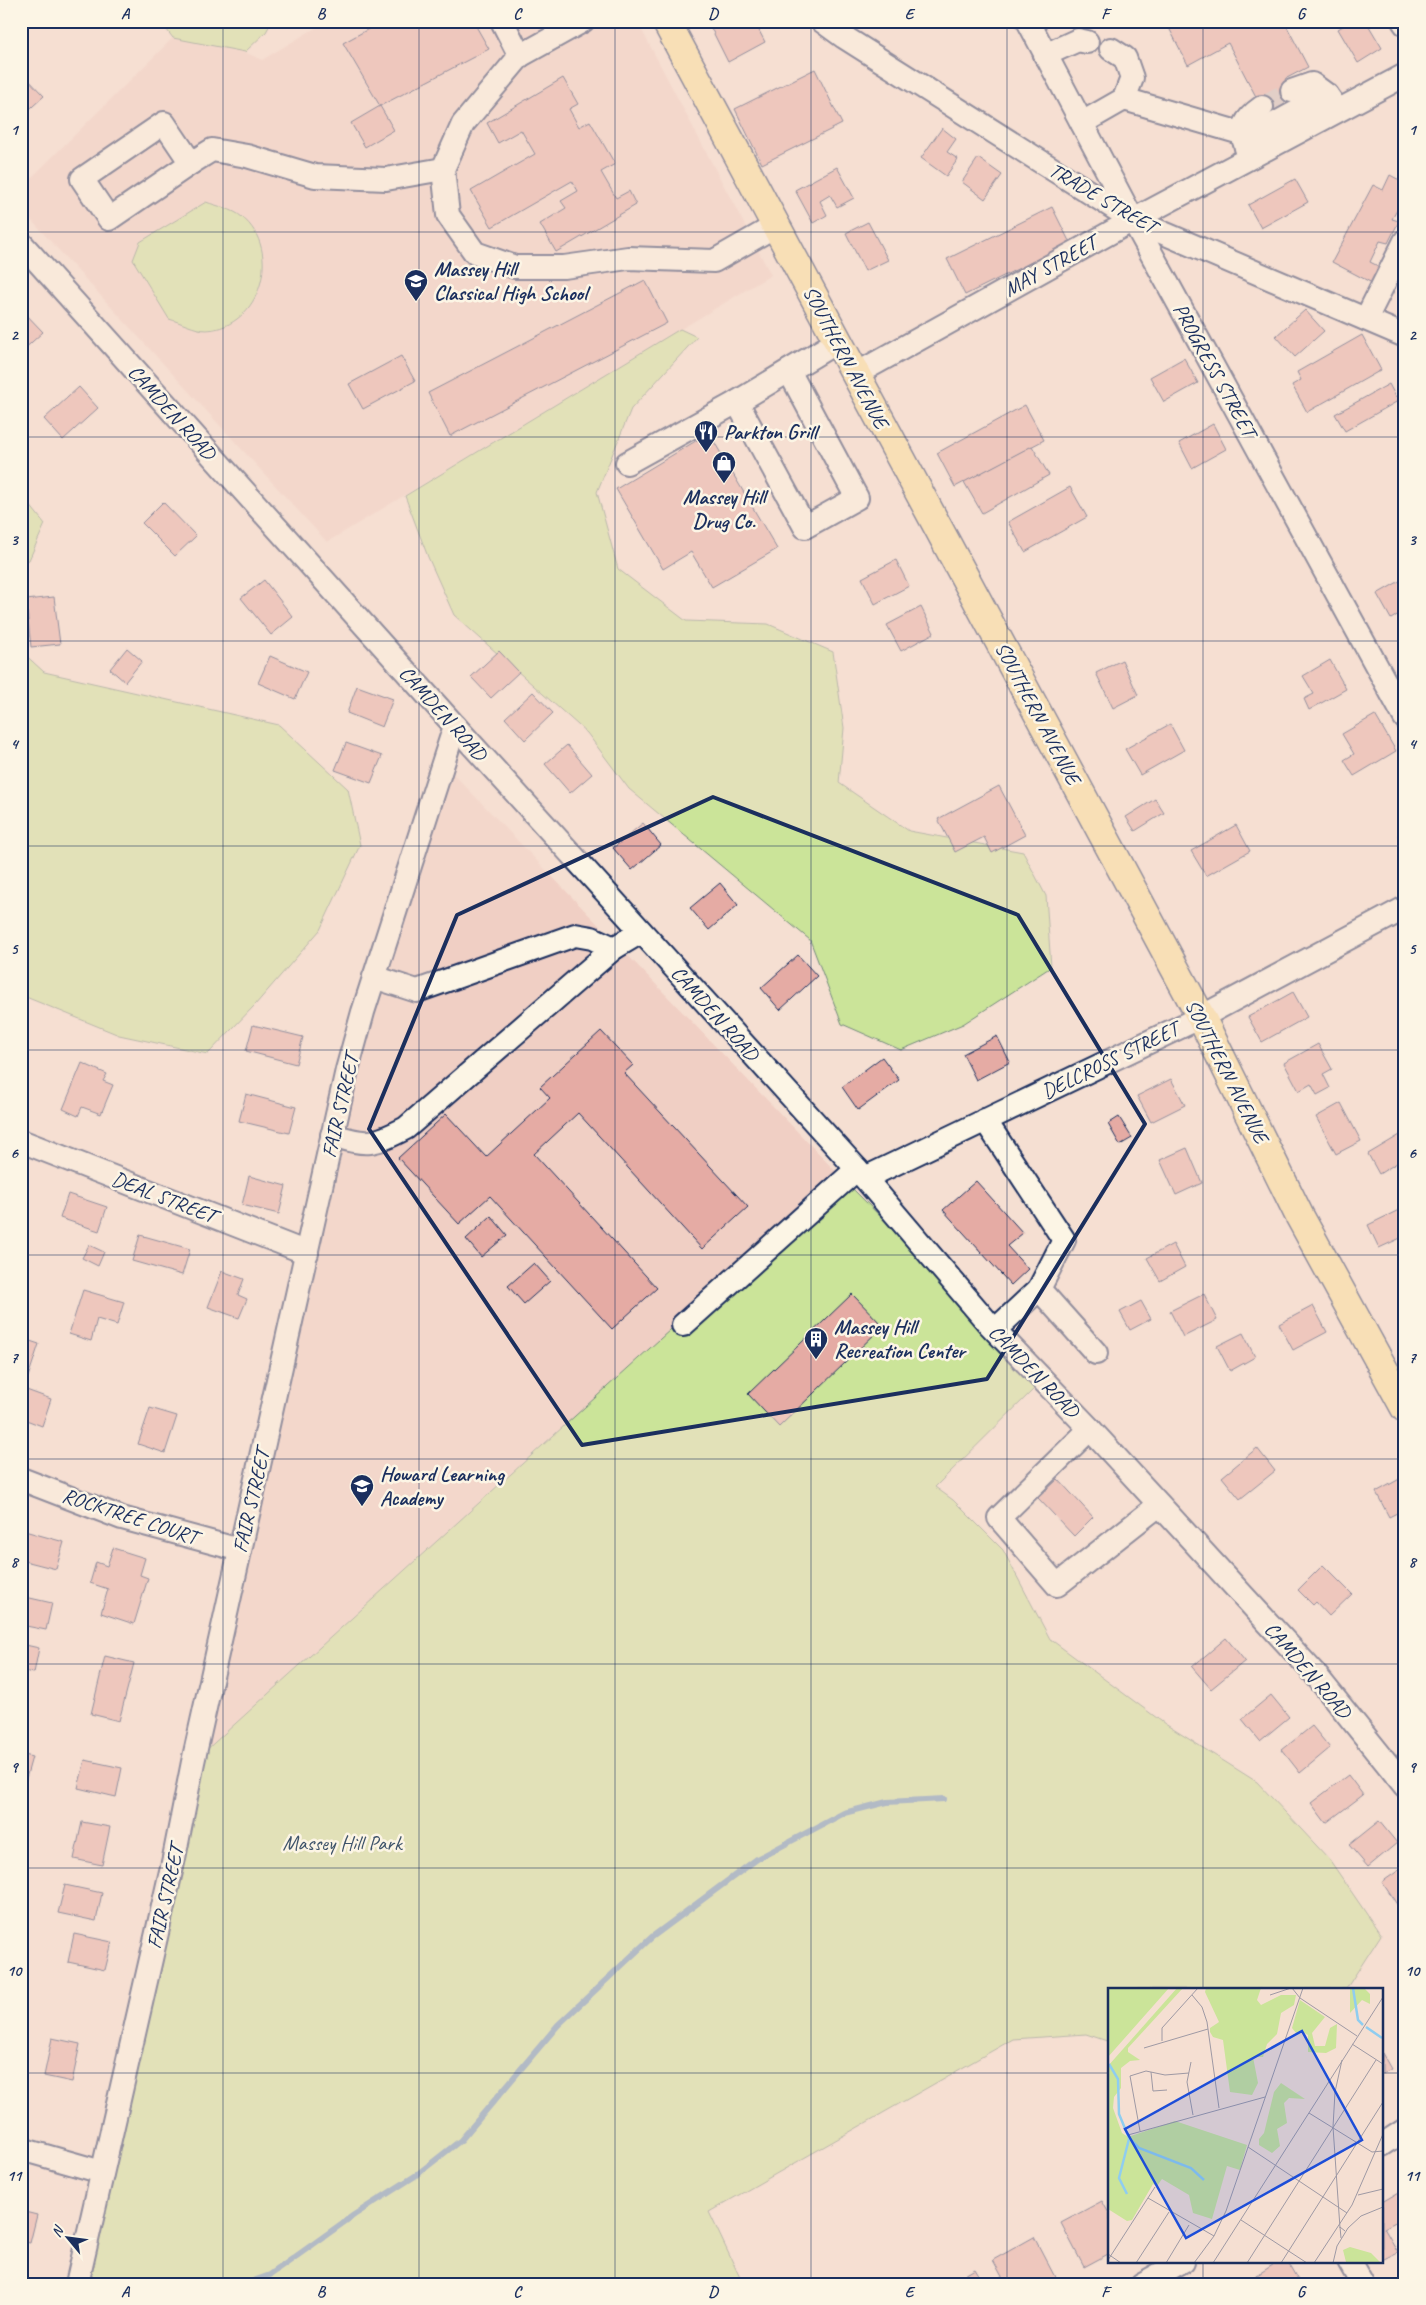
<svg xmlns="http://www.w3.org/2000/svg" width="1426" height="2305" font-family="Caveat,sans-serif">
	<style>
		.built { fill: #f0cfc4 }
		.green { fill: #cbe499; stroke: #738a7c }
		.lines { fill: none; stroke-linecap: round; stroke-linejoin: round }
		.stream { stroke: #618eb6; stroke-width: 6 }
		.building { fill: #e5aba4; stroke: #1b2f5e }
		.minor-tunnel { stroke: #c9bcbb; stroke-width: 22; stroke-dasharray: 22 11; stroke-linecap: butt }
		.minor-casing { stroke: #1b2f5e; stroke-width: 26 }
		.major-casing { stroke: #1b2f5e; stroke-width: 31 }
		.minor { stroke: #fcf5e5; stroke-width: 22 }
		.major { stroke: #fadf96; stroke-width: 28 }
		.marked { fill: none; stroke: #1b2f5e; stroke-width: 4; stroke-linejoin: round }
		.grid { fill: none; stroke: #1b2f5e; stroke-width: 1; stroke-opacity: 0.55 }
		.labels { text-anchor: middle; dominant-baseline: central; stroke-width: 5; stroke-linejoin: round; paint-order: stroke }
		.street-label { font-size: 21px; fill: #1b2f5e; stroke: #fcf5e5 }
		.poi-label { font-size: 21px; font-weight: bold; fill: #1b2f5e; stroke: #fcf5e5; text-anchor: start }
		.park-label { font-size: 21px; fill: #3e536a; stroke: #fcf5e5 }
		.inset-river { fill: none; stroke: #8fcdf0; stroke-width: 2.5 }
		.inset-road { fill: none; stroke: #9e99a4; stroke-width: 1 }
		.view { fill: #1d4ed8; fill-opacity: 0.15; stroke: #1d4ed8; stroke-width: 2.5 }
		.inset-edge { fill: none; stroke: #1b2f5e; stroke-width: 2.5 }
		.neatline { fill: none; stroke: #1b2f5e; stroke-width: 2 }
		.grid-label { font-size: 16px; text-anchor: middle; font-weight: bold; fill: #1b2f5e }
	</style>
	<rect width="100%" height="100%" fill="#f5dfd2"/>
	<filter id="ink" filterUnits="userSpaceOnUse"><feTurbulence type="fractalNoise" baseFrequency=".02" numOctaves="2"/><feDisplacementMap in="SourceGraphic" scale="10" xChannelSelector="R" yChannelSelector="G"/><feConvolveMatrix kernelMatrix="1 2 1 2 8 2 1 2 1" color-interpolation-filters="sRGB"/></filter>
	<g filter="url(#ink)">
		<g class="built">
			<polygon points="327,21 637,21 771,275 327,542 21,209 21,188 186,25 262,60"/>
			<polygon points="443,763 840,1176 193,1762 307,1253"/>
		</g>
		<g class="green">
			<polygon points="160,21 272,21 266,32 245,52 173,38"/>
			<path d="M206,202C217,206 233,209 242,217C283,250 261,328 206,330C195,330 180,322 169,319L133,260L140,242Z"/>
			<polygon points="680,329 697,337 631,409 597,492 618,569 686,621 768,624 833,652 844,728 839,783 909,831 1023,852 1046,896 1051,967 963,1024 901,1050 842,1024 810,940 629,789 587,733 454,615 428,557 405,496"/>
			<polygon points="21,494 45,524 29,560 21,564"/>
			<polygon points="21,651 44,672 279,725 348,789 360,845 320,930 255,1005 208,1054 119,1035 21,995"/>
			<polygon points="840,1176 1043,1380 935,1487 953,1500 1003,1550 1050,1639 1165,1724 1257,1782 1329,1859 1381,1935 1346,1989 1110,1989 1110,2042 1086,2034 1013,2039 709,2212 743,2284 77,2284 193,1762"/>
		</g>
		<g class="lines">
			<polyline class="stream" points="245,2284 270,2275 354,2215 415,2176 461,2140 558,2025 652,1937 757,1859 844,1813 887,1802 944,1799"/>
		</g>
		<g class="building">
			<polygon points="383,21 473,21 489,49 380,106 343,43"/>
			<polygon points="719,21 754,21 765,42 728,62 710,26"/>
			<polygon points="1284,21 1308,67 1285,79 1294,96 1264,112 1228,43 1188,65 1166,22"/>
			<polygon points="1351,21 1366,21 1382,48 1358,63 1338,29"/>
			<polygon points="815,69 842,124 762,164 735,109"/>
			<polygon points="24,75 44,96 21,117 21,78"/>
			<polygon points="563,78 578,104 569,109 579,127 590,121 615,164 601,172 616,198 629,191 636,205 556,252 540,224 566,208 561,201 578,191 572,181 492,227 471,191 535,154 521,130 498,143 487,123"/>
			<polygon points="380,106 394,130 365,147 351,123"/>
			<polygon points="942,128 956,139 947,152 958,159 946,176 921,158"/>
			<polygon points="978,158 1002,175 985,199 962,182"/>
			<polygon points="837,167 854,198 837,207 830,195 820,201 827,215 813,223 795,190"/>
			<polygon points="1390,175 1405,183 1405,196 1392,219 1399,221 1388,243 1380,241 1370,262 1382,268 1374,284 1332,262 1373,185 1383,190"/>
			<polygon points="1295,179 1308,202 1261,228 1248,205"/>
			<polygon points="1052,207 1070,243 965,295 947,259"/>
			<polygon points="868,222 888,260 865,271 846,233"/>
			<polygon points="645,280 667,323 450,436 428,393"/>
			<polygon points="1305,310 1324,331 1295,357 1276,336"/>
			<polygon points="23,311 43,332 21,352 21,312"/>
			<polygon points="1362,335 1381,370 1307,412 1292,385 1301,380 1297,372"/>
			<polygon points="401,356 415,381 363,409 349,384"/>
			<polygon points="1184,358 1198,383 1164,402 1150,377"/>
			<polygon points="1389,384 1398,401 1345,431 1335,414"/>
			<polygon points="79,387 98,408 63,440 44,419"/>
			<polygon points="1025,405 1044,440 955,487 937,453"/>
			<polygon points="1213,424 1226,449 1192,468 1179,443"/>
			<polygon points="709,433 777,549 712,587 691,552 663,569 616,489"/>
			<polygon points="1032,446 1049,475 982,513 964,482"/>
			<polygon points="1070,487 1087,517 1025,552 1008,522"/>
			<polygon points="163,502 196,536 175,556 142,523"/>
			<polygon points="896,560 909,586 875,604 862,578"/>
			<polygon points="1405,578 1405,610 1391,619 1377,594"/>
			<polygon points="264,580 293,617 271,635 241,598"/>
			<polygon points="54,597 60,644 31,647 26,600"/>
			<polygon points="921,607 934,633 901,651 887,625"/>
			<polygon points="127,648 142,661 125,682 110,669"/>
			<polygon points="499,651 519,672 491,698 471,677"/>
			<polygon points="270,656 307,672 295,699 258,683"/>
			<polygon points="1122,660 1138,695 1113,708 1096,673"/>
			<polygon points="1330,660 1346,689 1309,710 1304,699 1314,694 1303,676"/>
			<polygon points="357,686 393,699 382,727 347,713"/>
			<polygon points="533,692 553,713 525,740 505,718"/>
			<polygon points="1375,715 1396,751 1354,776 1344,760 1354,754 1342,734"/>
			<polygon points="1170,724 1184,750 1140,775 1125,749"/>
			<polygon points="346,743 382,756 371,783 335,770"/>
			<polygon points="567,745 592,774 570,793 545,764"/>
			<polygon points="999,786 1025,835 992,853 984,837 955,852 938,819"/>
			<polygon points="1155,799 1164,813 1135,831 1126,817"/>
			<polygon points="643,823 661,845 632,870 613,848"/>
			<polygon points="1236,825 1250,851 1206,876 1191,851"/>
			<polygon points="1405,831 1405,848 1398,835"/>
			<polygon points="720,883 738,905 709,930 690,908"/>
			<polygon points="798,955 817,976 780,1010 761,988"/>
			<polygon points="1293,992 1307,1017 1262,1042 1248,1017"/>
			<polygon points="253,1025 303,1037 296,1064 246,1051"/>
			<polygon points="601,1031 633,1065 624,1073 748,1207 702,1249 578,1113 534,1154 657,1288 612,1329 490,1196 459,1224 398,1158 446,1114 486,1157 550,1098 540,1087"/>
			<polygon points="997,1036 1010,1062 976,1080 963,1054"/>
			<polygon points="1318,1044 1332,1069 1323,1074 1330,1088 1317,1095 1311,1084 1299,1091 1284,1063"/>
			<polygon points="882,1057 899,1080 858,1110 842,1087"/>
			<polygon points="82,1063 107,1074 103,1081 113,1085 101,1114 82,1107 78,1116 63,1109"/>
			<polygon points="1171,1079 1185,1105 1151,1122 1137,1096"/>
			<polygon points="246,1094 296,1107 289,1133 239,1121"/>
			<polygon points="1341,1103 1361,1141 1336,1154 1316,1117"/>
			<polygon points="1119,1117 1132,1138 1120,1145 1108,1124"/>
			<polygon points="1400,1135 1405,1143 1405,1158 1379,1174 1368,1154"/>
			<polygon points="1187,1148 1202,1183 1176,1195 1160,1160"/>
			<polygon points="249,1176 286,1186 279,1214 242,1205"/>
			<polygon points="976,1181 1023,1233 1007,1246 1028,1269 1011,1285 943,1210"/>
			<polygon points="68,1194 107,1207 99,1231 60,1218"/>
			<polygon points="1405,1207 1405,1236 1379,1248 1368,1225"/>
			<polygon points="491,1216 507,1235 481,1257 466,1239"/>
			<polygon points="140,1235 190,1249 182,1275 132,1261"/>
			<polygon points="1173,1244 1185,1267 1160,1281 1147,1258"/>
			<polygon points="89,1245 104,1252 98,1266 82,1258"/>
			<polygon points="534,1263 550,1281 524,1304 508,1286"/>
			<polygon points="222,1271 244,1279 238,1295 247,1299 239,1318 208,1307"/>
			<polygon points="83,1290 124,1302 117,1325 97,1319 91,1341 69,1334"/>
			<polygon points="852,1294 883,1326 779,1427 748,1394"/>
			<polygon points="1204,1294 1217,1320 1183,1337 1170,1311"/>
			<polygon points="1141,1301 1151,1319 1130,1330 1120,1312"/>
			<polygon points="1313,1306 1327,1332 1293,1350 1279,1324"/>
			<polygon points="1243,1333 1255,1357 1230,1371 1217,1346"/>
			<polygon points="21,1338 39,1344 28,1377 21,1374"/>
			<polygon points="21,1388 51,1399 42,1426 21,1418"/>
			<polygon points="150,1408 177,1416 165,1453 138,1444"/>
			<polygon points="1257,1448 1275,1471 1240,1499 1222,1477"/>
			<polygon points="1405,1476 1405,1509 1389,1517 1376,1492"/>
			<polygon points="1058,1479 1093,1517 1074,1536 1038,1498"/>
			<polygon points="21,1530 64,1542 56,1569 21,1560"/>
			<polygon points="113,1548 145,1558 140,1575 148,1578 134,1624 101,1613 108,1589 90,1583 96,1562 107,1566"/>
			<polygon points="1323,1565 1352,1594 1329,1616 1316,1602 1313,1605 1298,1590"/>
			<polygon points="21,1596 52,1603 46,1630 21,1625"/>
			<polygon points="1226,1638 1245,1661 1211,1689 1192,1667"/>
			<polygon points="21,1644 39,1648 34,1673 21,1671"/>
			<polygon points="105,1656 134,1663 119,1721 91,1714"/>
			<polygon points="1271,1695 1289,1717 1260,1741 1242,1719"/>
			<polygon points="1312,1726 1330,1748 1300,1773 1282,1750"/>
			<polygon points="21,1754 32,1757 25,1782 21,1781"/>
			<polygon points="85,1760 122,1768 116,1797 78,1788"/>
			<polygon points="1348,1775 1363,1795 1326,1823 1311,1803"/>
			<polygon points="1379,1821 1397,1843 1368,1867 1349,1845"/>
			<polygon points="82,1822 110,1827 102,1865 74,1859"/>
			<polygon points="1405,1866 1405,1901 1398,1906 1382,1882"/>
			<polygon points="65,1885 102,1893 96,1921 58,1913"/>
			<polygon points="74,1934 112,1942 105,1970 68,1962"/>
			<polygon points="52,2038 80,2044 72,2082 44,2076"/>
			<polygon points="1382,2053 1391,2069 1382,2074"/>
			<polygon points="1401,2191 1405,2197 1405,2217 1384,2228 1398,2252 1382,2260 1382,2202"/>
			<polygon points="1102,2201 1110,2215 1110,2253 1084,2267 1061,2223"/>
			<polygon points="21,2211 37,2215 30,2243 21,2241"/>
			<polygon points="1034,2237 1057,2281 1053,2284 1006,2284 993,2260"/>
			<polygon points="1279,2261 1287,2261 1300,2284 1243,2284"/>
			<polygon points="975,2269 984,2284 949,2284"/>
		</g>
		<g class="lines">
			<polyline class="minor-tunnel" points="1262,107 1292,91"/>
			<g class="minor-casing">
				<g id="minor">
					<polyline points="502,21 520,56"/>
					<polyline points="583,21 520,56 463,124 443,169 448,215 475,253 515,267 564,267 628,258 714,261 777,225"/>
					<polyline points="822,21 844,37 1133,220 1405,336"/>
					<polyline points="1028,21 1133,220 1405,718"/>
					<polyline points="1403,21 1405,24"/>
					<polyline points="1111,49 1125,58 1132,78 1124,99"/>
					<polyline points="1045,55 1078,40 1087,42"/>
					<polyline points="1292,91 1312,84 1327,95 1335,106"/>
					<polygon points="164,123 191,163 109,219 82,179"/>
					<polyline points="1082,123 1124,99 1244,134"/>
					<polyline points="1244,141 1327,95"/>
					<path d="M1246,148C1240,127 1245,119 1262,107"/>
					<polyline points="191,163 212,150 247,156 315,176 386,179 443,169"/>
					<polyline points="21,243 455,726 857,1169 989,1324 1090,1429 1315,1674 1405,1786"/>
					<polyline points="1366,319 1405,241"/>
					<polyline points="856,374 1133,220 1405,75"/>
					<polyline points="737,402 805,527 857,498 789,371"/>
					<polyline points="627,463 737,402 838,341"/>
					<polyline points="374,977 417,991 575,935 592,938 614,948"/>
					<polyline points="985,1120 1064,1240 1039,1289 1096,1353"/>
					<path d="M332,1135C368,1146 373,1145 406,1128L614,948L641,932"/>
					<polyline points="21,1141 307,1253"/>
					<polyline points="865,1178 1201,1017 1405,908"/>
					<polyline points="683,1325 857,1169"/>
					<polyline points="995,1330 1039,1289"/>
					<polyline points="1090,1429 999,1518 1057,1585 1159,1505"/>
					<polyline points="21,1479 122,1518 240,1550"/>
					<polyline points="1382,2145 1405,2130"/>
					<polyline points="21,2149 102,2172"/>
					<polyline points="1349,2261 1362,2284"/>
					<polyline points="77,2284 174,1858 193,1762 347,1070 363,1012 455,726"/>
					<polyline points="1142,2284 1183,2261"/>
				</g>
			</g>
			<g class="major-casing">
				<polyline id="major" points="666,21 1201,1017 1299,1215 1405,1408"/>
			</g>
			<use href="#minor" class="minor"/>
			<use href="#major" class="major"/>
		</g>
	</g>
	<path d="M0 0H1426V2305H0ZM713,797L1018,915L1145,1124L987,1379L582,1445L369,1129L457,915Z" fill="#f5dfd2" fill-opacity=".55" fill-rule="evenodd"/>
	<path class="marked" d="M713,797L1018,915L1145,1124L987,1379L582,1445L369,1129L457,915Z"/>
	<path class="grid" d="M223,21V2284M419,21V2284M615,21V2284M811,21V2284M1007,21V2284M1203,21V1989M21,232H1405M21,437H1405M21,641H1405M21,846H1405M21,1050H1405M21,1255H1405M21,1459H1405M21,1664H1405M21,1868H1405M21,2073H1110M1382,2073H1405M1203,2261V2284"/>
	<defs>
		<g id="school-pin" transform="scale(1.25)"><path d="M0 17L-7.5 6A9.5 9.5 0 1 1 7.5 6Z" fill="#1b2f5e" stroke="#fcf5e5"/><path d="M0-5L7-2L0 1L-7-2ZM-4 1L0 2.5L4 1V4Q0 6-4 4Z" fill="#fff"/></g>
		<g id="restaurant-pin" transform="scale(1.25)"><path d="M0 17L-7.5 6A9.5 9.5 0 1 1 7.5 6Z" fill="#1b2f5e" stroke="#fcf5e5"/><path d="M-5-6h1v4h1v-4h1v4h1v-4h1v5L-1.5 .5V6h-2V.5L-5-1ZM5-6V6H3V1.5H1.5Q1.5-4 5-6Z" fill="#fff"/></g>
		<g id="shop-pin" transform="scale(1.25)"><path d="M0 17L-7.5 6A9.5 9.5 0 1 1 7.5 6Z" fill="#1b2f5e" stroke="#fcf5e5"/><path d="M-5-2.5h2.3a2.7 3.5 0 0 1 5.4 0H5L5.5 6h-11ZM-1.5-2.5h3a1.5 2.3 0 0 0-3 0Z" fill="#fff"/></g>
		<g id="building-pin" transform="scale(1.25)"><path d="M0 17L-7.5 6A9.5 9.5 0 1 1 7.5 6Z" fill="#1b2f5e" stroke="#fcf5e5"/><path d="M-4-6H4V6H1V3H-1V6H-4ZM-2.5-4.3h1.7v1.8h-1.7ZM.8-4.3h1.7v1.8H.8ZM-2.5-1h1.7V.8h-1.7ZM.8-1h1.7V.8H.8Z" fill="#fff"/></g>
	</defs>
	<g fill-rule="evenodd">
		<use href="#school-pin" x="416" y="281"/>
		<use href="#restaurant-pin" x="706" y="432"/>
		<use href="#shop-pin" x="724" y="463"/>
		<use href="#building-pin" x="816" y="1339"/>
		<use href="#school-pin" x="362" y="1486"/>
	</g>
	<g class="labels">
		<g class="street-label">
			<text transform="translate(1103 198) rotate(30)">TRADE STREET</text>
			<text transform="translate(1050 266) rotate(-29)">MAY STREET</text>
			<text transform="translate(846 357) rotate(62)">SOUTHERN AVENUE</text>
			<text transform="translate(1215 370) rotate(61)">PROGRESS STREET</text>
			<text transform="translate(172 412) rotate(48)">CAMDEN ROAD</text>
			<text transform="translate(443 713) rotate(48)">CAMDEN ROAD</text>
			<text transform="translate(1038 713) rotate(62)">SOUTHERN AVENUE</text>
			<text transform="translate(715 1013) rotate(48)">CAMDEN ROAD</text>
			<text transform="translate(1110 1060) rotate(-26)">DELCROSS STREET</text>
			<text transform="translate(1227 1071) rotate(63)">SOUTHERN AVENUE</text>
			<text transform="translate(340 1106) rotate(-77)">FAIR STREET</text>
			<text transform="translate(164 1197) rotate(21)">DEAL STREET</text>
			<text transform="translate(1034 1371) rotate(46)">CAMDEN ROAD</text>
			<text transform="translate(251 1501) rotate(-77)">FAIR STREET</text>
			<text transform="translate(130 1516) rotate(18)">ROCKTREE COURT</text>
			<text transform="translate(1308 1670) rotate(49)">CAMDEN ROAD</text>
			<text transform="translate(165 1897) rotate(-77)">FAIR STREET</text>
		</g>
		<g class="poi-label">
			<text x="434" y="269">Massey Hill<tspan x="434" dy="24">Classical High School</tspan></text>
			<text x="724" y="432">Parkton Grill</text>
			<text x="724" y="497" text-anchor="middle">Massey Hill<tspan x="724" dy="24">Drug Co.</tspan></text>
			<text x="834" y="1327">Massey Hill<tspan x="834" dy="24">Recreation Center</tspan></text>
			<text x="380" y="1474">Howard Learning<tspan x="380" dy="24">Academy</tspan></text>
		</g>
		<g class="park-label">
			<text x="342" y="1843">Massey Hill Park</text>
		</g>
	</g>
	<g transform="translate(1108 1988)">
		<rect width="275" height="275" fill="#f5dfd2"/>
		<path d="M0,0H61L0,69ZM69,0H75L20,60V64L32,72L22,73L13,80V100L6,109L5,120L14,145L20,149L67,133L139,157L132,182L119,178L104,231L85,225L81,207L54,191L49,198L45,196L24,232L19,233L0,221V78ZM98,0H153L149,12L153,17L173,7H188L186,17L173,25L169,46L159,56L155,69H145L150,95L144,107L122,104L115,52L105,49L102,44V40L111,34L97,4ZM242,0H256L262,6V16L254,12L242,25ZM192,12L217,29L204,45L207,58H217L222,40L229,36L228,60L218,65L200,64V47L193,43L188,45L184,40ZM173,95L197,111L181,110L176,115L179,135L169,141L172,158L164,165L151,157V151L156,145L166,104ZM242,259L263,265L273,275L238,274L235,262Z" fill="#cbe499"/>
		<path class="inset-river" d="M245,0L250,32L255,37M258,39L274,50M1,76L10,91L11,126L21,150L31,160L83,180L96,192M19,206L11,190L21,151"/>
		<path class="inset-road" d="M184,0L192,10L249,48M84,7L94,19L99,34L111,120M162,7L183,0M54,53V40L90,0M244,56L275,76M36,60L100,41M83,74L79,94L85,127M43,84L45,103L59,102M201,125L264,164L275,163M32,143L22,88L38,83L57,87L81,85M20,147L157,109M140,159L239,225M250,207L275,201M40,210L106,248M133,232L199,275M232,240L225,139L227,104L234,72M233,250L232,239L237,243M0,266L13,275M0,272L47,199M28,275L61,224M58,275L81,237M86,275L106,248L118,223L195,0M105,275L275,9M139,275L268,72M173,275L275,114M206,275L244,217L275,146M225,275L229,258L240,240L253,228L275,219"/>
		<path class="view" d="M194,43L254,152L78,250L17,141Z"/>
		<rect width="275" height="275" class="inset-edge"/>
	</g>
	<rect width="1426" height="2305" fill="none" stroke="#fcf5e5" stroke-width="55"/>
	<g transform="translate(68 2238) rotate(299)" stroke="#fcf5e5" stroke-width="4" paint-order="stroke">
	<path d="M0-4L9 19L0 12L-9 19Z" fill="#1b2f5e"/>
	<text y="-8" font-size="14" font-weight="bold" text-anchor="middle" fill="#1b2f5e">N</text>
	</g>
	<rect x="28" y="28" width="1370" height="2250" class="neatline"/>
	<g class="grid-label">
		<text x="125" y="19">A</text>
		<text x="321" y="19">B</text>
		<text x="517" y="19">C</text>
		<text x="713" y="19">D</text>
		<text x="909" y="19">E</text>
		<text x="1105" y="19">F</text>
		<text x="1301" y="19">G</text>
		<text x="14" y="135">1</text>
		<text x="1412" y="135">1</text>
		<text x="14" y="340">2</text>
		<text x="1412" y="340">2</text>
		<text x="14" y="545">3</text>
		<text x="1412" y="545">3</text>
		<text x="14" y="749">4</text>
		<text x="1412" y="749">4</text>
		<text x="14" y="954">5</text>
		<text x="1412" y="954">5</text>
		<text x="14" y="1158">6</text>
		<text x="1412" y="1158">6</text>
		<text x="14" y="1363">7</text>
		<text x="1412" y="1363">7</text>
		<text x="14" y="1567">8</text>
		<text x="1412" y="1567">8</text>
		<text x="14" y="1772">9</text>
		<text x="1412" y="1772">9</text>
		<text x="14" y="1976">10</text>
		<text x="1412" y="1976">10</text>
		<text x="14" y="2181">11</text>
		<text x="1412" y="2181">11</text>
		<text x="125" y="2297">A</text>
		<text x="321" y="2297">B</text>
		<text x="517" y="2297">C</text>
		<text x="713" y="2297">D</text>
		<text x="909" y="2297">E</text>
		<text x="1105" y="2297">F</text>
		<text x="1301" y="2297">G</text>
	</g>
</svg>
